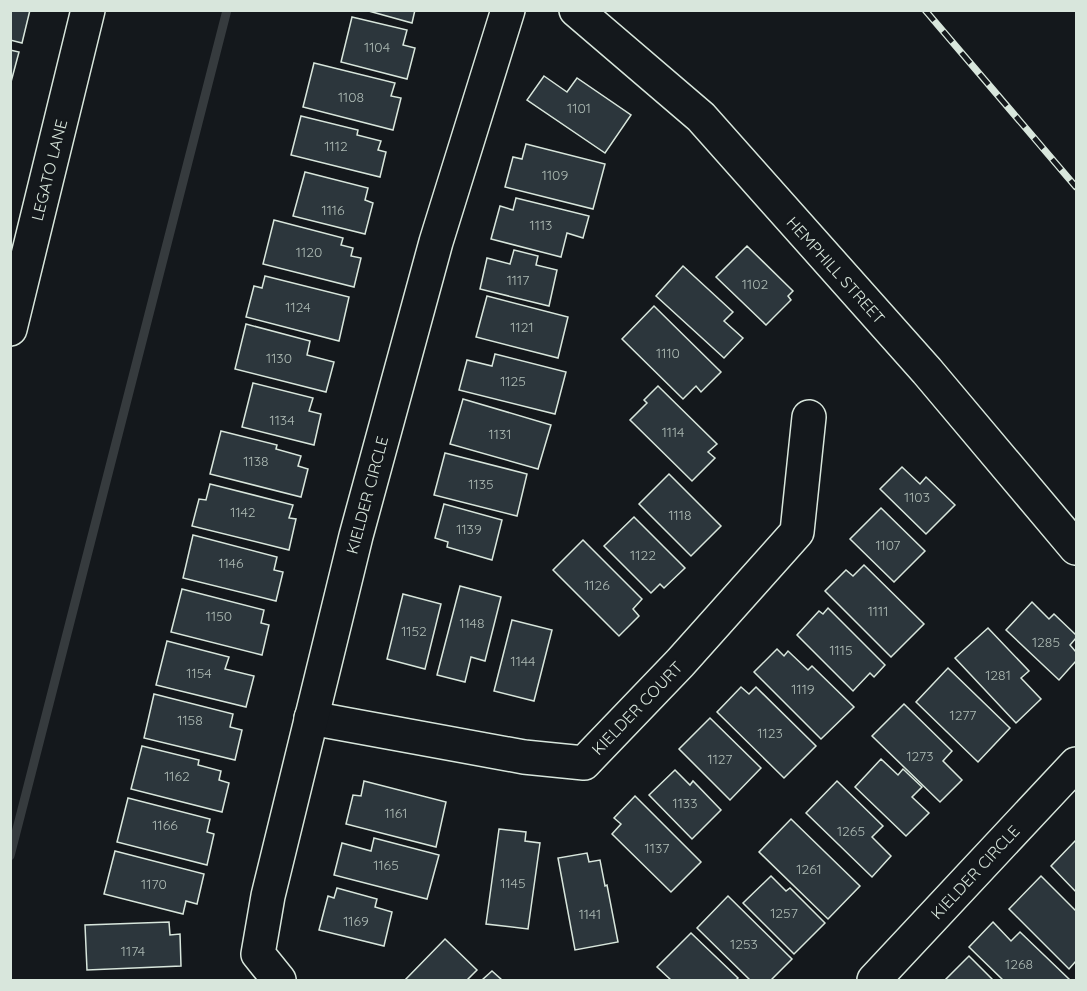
<svg xmlns="http://www.w3.org/2000/svg" width="1087" height="991" font-family="Quicksand,sans-serif">
	<style>
		.lines { fill: none; stroke-linecap: round; stroke-linejoin: round }
		.stream { stroke: #363b3e; stroke-width: 9 }
		.building { fill: #2c363c; stroke: #d8e6dc; stroke-width: 1.5 }
		.minor-casing { stroke: #d8e6dc; stroke-width: 36 }
		.minor { stroke: #14181c; stroke-width: 33 }
		.rail-casing { stroke: #d8e6dc; stroke-width: 7 }
		.rail { stroke: #14181c; stroke-width: 4.5; stroke-dasharray: 14; stroke-linecap: butt }
		.labels { text-anchor: middle; dominant-baseline: central; stroke-width: 4.5; stroke-linejoin: round; paint-order: stroke }
		.number-label { font-size: 14px; fill: #adbab4 }
		.street-label { font-size: 16px; fill: #d8e6dc; stroke: #14181c }
	</style>
	<rect width="100%" height="100%" fill="#14181c"/>
	<g class="lines">
		<polyline class="stream" points="10,856 227,10"/>
	</g>
	<g class="building">
		<polygon points="10,10 30,10 22,43 10,40"/>
		<polygon points="365,10 415,10 412,23"/>
		<polygon points="352,17 407,30 403,45 415,48 407,79 341,62"/>
		<polygon points="10,50 19,52 11,82 10,82"/>
		<polygon points="314,63 395,83 391,96 401,98 393,130 303,107"/>
		<polygon points="544,76 567,92 577,78 631,115 605,153 527,100"/>
		<polygon points="301,116 358,130 357,135 381,141 378,150 386,152 380,177 291,155"/>
		<polygon points="526,144 605,164 593,209 505,187 513,157 522,159"/>
		<polygon points="305,172 368,188 365,200 373,203 365,234 293,216"/>
		<polygon points="516,198 589,216 583,238 567,233 561,257 491,239 500,206 513,210"/>
		<polygon points="274,220 343,238 341,245 353,248 351,256 361,258 354,287 263,264"/>
		<polygon points="747,246 793,291 788,296 791,300 766,325 716,277"/>
		<polygon points="514,250 538,256 536,265 557,270 549,306 480,289 487,258 510,264"/>
		<polygon points="683,266 733,312 724,321 743,338 724,358 656,296"/>
		<polygon points="265,276 349,297 339,341 246,317 254,286 262,288"/>
		<polygon points="487,296 568,317 558,358 476,337"/>
		<polygon points="654,306 721,372 701,392 696,386 683,399 622,339"/>
		<polygon points="246,324 310,341 307,355 334,362 326,392 235,369"/>
		<polygon points="495,354 566,372 555,414 459,390 467,360 492,366"/>
		<polygon points="253,383 313,398 309,411 321,414 314,445 242,427"/>
		<polygon points="658,386 717,444 708,452 715,458 692,481 630,420 647,403 644,400"/>
		<polygon points="463,399 551,425 538,469 450,444"/>
		<polygon points="221,431 277,445 276,449 301,456 298,466 308,469 301,497 210,474"/>
		<polygon points="445,453 527,474 517,516 434,495"/>
		<polygon points="902,467 920,484 926,477 955,505 926,534 880,489"/>
		<polygon points="669,474 721,526 691,556 639,504"/>
		<polygon points="210,484 293,505 289,518 296,519 289,550 192,526 199,499 206,500"/>
		<polygon points="444,504 502,520 492,560 447,547 448,542 435,538"/>
		<polygon points="881,508 925,551 894,582 850,539"/>
		<polygon points="634,517 685,568 664,588 660,584 651,593 604,546"/>
		<polygon points="193,535 277,557 274,570 283,572 276,601 183,578"/>
		<polygon points="583,540 642,599 633,609 639,616 619,636 553,570"/>
		<polygon points="864,565 924,624 891,657 825,591 846,570 853,576"/>
		<polygon points="460,586 501,597 485,661 471,657 465,682 437,675"/>
		<polygon points="182,589 264,610 261,623 269,625 262,655 171,632"/>
		<polygon points="403,594 441,604 425,669 387,659"/>
		<polygon points="1032,602 1049,619 1054,614 1076,635 1076,638 1070,645 1076,652 1076,661 1059,680 1006,630"/>
		<polygon points="828,608 885,665 874,677 870,673 853,691 797,635 819,611 823,614"/>
		<polygon points="512,620 552,630 534,701 494,691"/>
		<polygon points="988,628 1029,671 1021,678 1041,699 1016,723 955,658"/>
		<polygon points="167,641 229,657 225,669 254,676 246,707 156,685"/>
		<polygon points="777,649 784,656 788,651 808,670 812,666 854,707 821,739 754,672"/>
		<polygon points="948,668 1010,728 978,762 916,702"/>
		<polygon points="741,687 749,694 756,687 816,746 784,778 717,712"/>
		<polygon points="154,694 233,714 230,727 242,730 235,760 144,738"/>
		<polygon points="904,704 952,751 943,761 962,780 940,802 872,736"/>
		<polygon points="710,718 761,768 730,800 679,749"/>
		<polygon points="142,746 199,760 198,765 221,771 219,780 229,783 222,812 131,789"/>
		<polygon points="881,759 898,775 903,769 922,787 912,797 929,813 906,836 855,787"/>
		<polygon points="675,770 690,785 693,781 721,810 692,839 649,795"/>
		<polygon points="364,781 446,802 436,847 346,824 353,795 361,796"/>
		<polygon points="837,781 883,826 872,837 891,856 872,877 806,813"/>
		<polygon points="635,796 701,862 671,892 612,834 621,824 614,818"/>
		<polygon points="128,798 210,819 207,832 214,834 207,865 117,842"/>
		<polygon points="791,819 860,886 828,919 759,852"/>
		<polygon points="499,829 526,832 525,841 540,843 528,929 486,924"/>
		<polygon points="374,838 439,855 427,899 334,875 342,843 371,851"/>
		<polygon points="1075,841 1076,842 1076,892 1051,866"/>
		<polygon points="115,851 204,874 197,904 186,901 183,914 104,894"/>
		<polygon points="587,853 589,862 600,860 605,886 607,885 618,942 575,950 558,858"/>
		<polygon points="771,876 786,891 790,888 825,923 794,954 743,903"/>
		<polygon points="1041,876 1076,911 1076,961 1069,969 1009,909"/>
		<polygon points="337,888 377,899 375,907 392,912 384,946 319,930 328,896 334,898"/>
		<polygon points="728,896 792,959 771,980 750,980 697,928"/>
		<polygon points="169,922 170,935 180,934 181,966 87,970 85,925"/>
		<polygon points="993,922 1011,941 1020,932 1070,980 1003,980 969,947"/>
		<polygon points="691,933 738,978 736,980 671,980 657,967"/>
		<polygon points="445,939 477,970 467,980 405,980"/>
		<polygon points="969,956 993,980 945,980"/>
		<polygon points="492,971 502,980 482,980"/>
	</g>
	<g class="lines">
		<g class="minor-casing">
			<g id="minor">
				<polyline points="576,10 701,117 927,371 1076,548"/>
				<polyline points="10,329 88,10"/>
				<polyline points="311,718 524,757 584,763 680,663 797,532 809,417"/>
				<polyline points="279,980 258,954 268,896 356,536 436,242 508,10"/>
				<polyline points="874,980 1076,764"/>
			</g>
		</g>
		<use href="#minor" class="minor"/>
		<g class="rail-casing">
			<polyline id="rail" points="925,10 1076,187"/>
		</g>
		<use href="#rail" class="rail"/>
	</g>
	<g class="labels">
		<g class="number-label">
			<text x="377" y="47">1104</text>
			<text x="351" y="97">1108</text>
			<text x="579" y="108">1101</text>
			<text x="336" y="146">1112</text>
			<text x="555" y="175">1109</text>
			<text x="333" y="210">1116</text>
			<text x="541" y="225">1113</text>
			<text x="309" y="252">1120</text>
			<text x="518" y="280">1117</text>
			<text x="755" y="284">1102</text>
			<text x="298" y="307">1124</text>
			<text x="522" y="327">1121</text>
			<text x="668" y="353">1110</text>
			<text x="279" y="358">1130</text>
			<text x="513" y="381">1125</text>
			<text x="282" y="420">1134</text>
			<text x="673" y="432">1114</text>
			<text x="500" y="434">1131</text>
			<text x="256" y="461">1138</text>
			<text x="481" y="484">1135</text>
			<text x="917" y="497">1103</text>
			<text x="243" y="512">1142</text>
			<text x="680" y="515">1118</text>
			<text x="469" y="529">1139</text>
			<text x="888" y="545">1107</text>
			<text x="643" y="555">1122</text>
			<text x="231" y="563">1146</text>
			<text x="597" y="585">1126</text>
			<text x="878" y="611">1111</text>
			<text x="219" y="616">1150</text>
			<text x="472" y="623">1148</text>
			<text x="414" y="631">1152</text>
			<text x="1046" y="642">1285</text>
			<text x="841" y="650">1115</text>
			<text x="523" y="661">1144</text>
			<text x="199" y="673">1154</text>
			<text x="998" y="675">1281</text>
			<text x="803" y="689">1119</text>
			<text x="963" y="715">1277</text>
			<text x="190" y="720">1158</text>
			<text x="770" y="733">1123</text>
			<text x="920" y="756">1273</text>
			<text x="720" y="759">1127</text>
			<text x="177" y="776">1162</text>
			<text x="685" y="803">1133</text>
			<text x="396" y="813">1161</text>
			<text x="165" y="825">1166</text>
			<text x="851" y="831">1265</text>
			<text x="657" y="848">1137</text>
			<text x="386" y="865">1165</text>
			<text x="809" y="869">1261</text>
			<text x="513" y="883">1145</text>
			<text x="154" y="884">1170</text>
			<text x="784" y="913">1257</text>
			<text x="590" y="914">1141</text>
			<text x="356" y="921">1169</text>
			<text x="744" y="944">1253</text>
			<text x="133" y="951">1174</text>
			<text x="1019" y="964">1268</text>
		</g>
		<g class="street-label">
			<text transform="translate(49 170) rotate(-76)">LEGATO LANE</text>
			<text transform="translate(836 270) rotate(48)">HEMPHILL STREET</text>
			<text transform="translate(367 495) rotate(-75)">KIELDER CIRCLE</text>
			<text transform="translate(637 708) rotate(-46)">KIELDER COURT</text>
			<text transform="translate(975 872) rotate(-47)">KIELDER CIRCLE</text>
		</g>
	</g>
	<rect width="1087" height="991" fill="none" stroke="#d8e6dc" stroke-width="24"/>
</svg>
